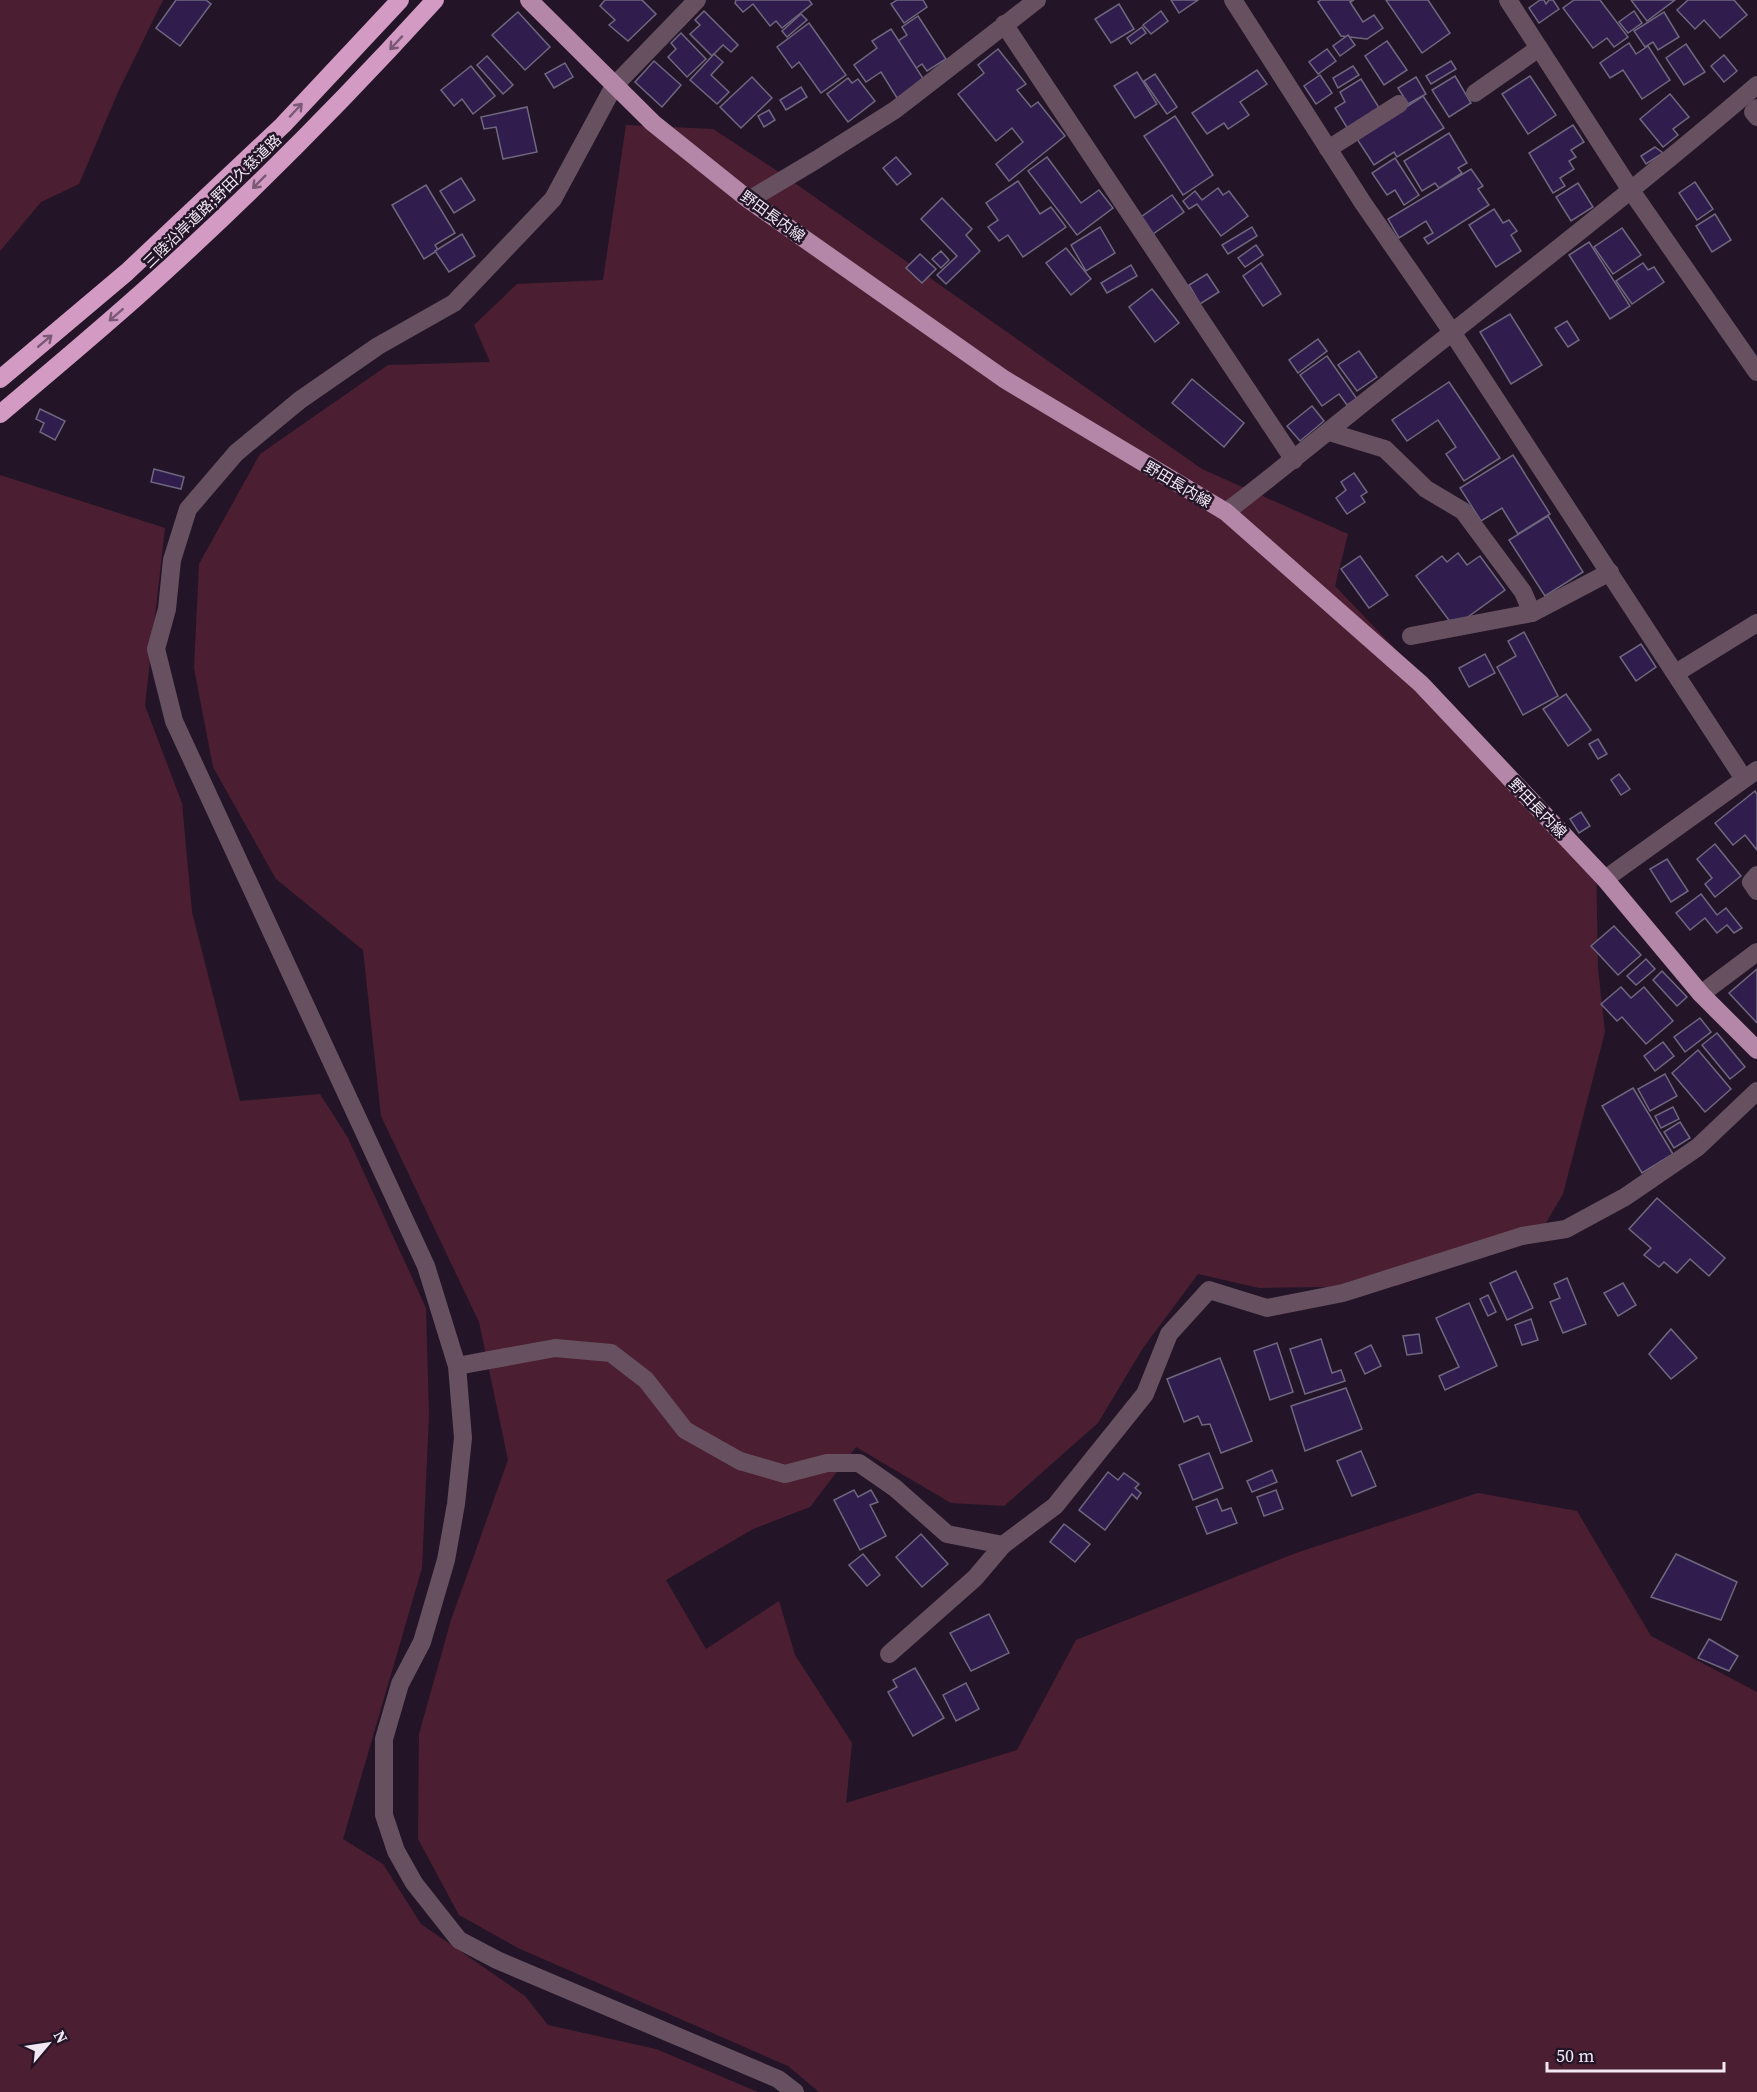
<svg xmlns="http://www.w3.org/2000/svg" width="1757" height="2092" font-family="'Source Serif 4','Noto Sans JP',serif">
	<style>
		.green { fill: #4b1f31 }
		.building { fill: #311d4d; stroke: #6f677f; stroke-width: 1.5 }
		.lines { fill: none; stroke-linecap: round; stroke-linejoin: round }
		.minor { stroke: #675161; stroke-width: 18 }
		.major { stroke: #b486a7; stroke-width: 18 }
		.highway { stroke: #d39bc3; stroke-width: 18 }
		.oneway { stroke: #7b5875 }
		.labels { text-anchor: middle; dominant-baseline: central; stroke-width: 5; stroke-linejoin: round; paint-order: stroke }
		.street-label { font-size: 15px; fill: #f1e8f4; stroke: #231527 }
	</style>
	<rect width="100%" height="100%" fill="#231527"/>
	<g class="green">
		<polygon points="0,0 163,0 118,92 79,184 41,202 0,251"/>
		<polygon points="626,125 713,129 779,172 1202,469 1348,534 1335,586 1596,858 1598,969 1605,1032 1563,1194 1537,1238 1396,1286 1259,1288 1198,1274 1143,1348 1098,1423 1004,1506 951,1503 856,1447 810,1507 753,1529 666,1580 706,1649 779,1601 795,1655 852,1743 846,1803 1017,1750 1076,1640 1296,1553 1478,1493 1577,1511 1651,1636 1757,1692 1757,2092 819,2092 788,2066 518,1948 459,1915 418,1839 419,1734 451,1620 508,1460 479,1322 381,1116 363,950 276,879 213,767 194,668 199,564 260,454 388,365 490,362 474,325 517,284 603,280"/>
		<polygon points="0,475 165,528 145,706 182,803 192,912 240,1101 320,1094 348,1138 426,1308 429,1416 422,1568 343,1839 383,1864 421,1924 525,1996 548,2025 656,2049 758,2092 0,2092"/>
	</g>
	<g class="building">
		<polygon points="176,0 206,0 211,4 180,46 156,28"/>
		<polygon points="605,0 642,0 656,14 628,41 609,25 615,20 600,6"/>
		<polygon points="736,0 809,0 812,4 782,28 776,21 770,26 753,4 743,12 735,3"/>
		<polygon points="897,0 923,0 927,7 904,23 891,4"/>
		<polygon points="1171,0 1198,0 1179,13"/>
		<polygon points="1321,0 1354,0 1350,2 1363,22 1374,15 1383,28 1367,39 1341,36 1318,2"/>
		<polygon points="1386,0 1428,0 1450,33 1422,53"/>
		<polygon points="1540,0 1544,0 1546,4 1549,0 1553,0 1559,9 1539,23 1529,8"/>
		<polygon points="1574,0 1600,0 1628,37 1614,47 1607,38 1593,48 1563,8"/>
		<polygon points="1631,0 1675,0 1647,21"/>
		<polygon points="1688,0 1734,0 1747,15 1720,38 1704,20 1695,29 1677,10"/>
		<polygon points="1119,4 1134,29 1111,43 1095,19"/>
		<polygon points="704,11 738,45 731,52 723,45 712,56 690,34 700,25 695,20"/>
		<polygon points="1161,11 1168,21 1151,34 1143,25"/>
		<polygon points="1634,11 1642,23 1628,33 1619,22"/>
		<polygon points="518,12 550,47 525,70 492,35"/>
		<polygon points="1664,12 1679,37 1658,50 1653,42 1645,47 1634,31"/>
		<polygon points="801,14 807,20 787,37 782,31"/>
		<polygon points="918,16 946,59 927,71 922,64 916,68 898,41 907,35 902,27"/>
		<polygon points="809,23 846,75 821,93 799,62 792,68 777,47"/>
		<polygon points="1142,27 1146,33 1131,44 1127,38"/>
		<polygon points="891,29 924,80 897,98 881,72 866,82 854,65 877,48 872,41"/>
		<polygon points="681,33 706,59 687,77 668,57 676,49 671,43"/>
		<polygon points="1348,35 1355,45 1340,56 1333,46"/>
		<polygon points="1387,41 1407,70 1384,85 1365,56"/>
		<polygon points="1629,43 1636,54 1648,46 1670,80 1642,99 1623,70 1610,78 1600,63"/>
		<polygon points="1686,44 1705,72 1684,85 1666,58"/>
		<polygon points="998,49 1026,84 1017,90 1031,107 1038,102 1065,136 1009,181 996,164 1023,142 1012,128 996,141 958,94 984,73 978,65"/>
		<polygon points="1327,49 1336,61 1318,74 1309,62"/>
		<polygon points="714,54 723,62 711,75 729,92 717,104 690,80"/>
		<polygon points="1724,55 1737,71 1724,82 1711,66"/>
		<polygon points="487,56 513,85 503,94 477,65"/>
		<polygon points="654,61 681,85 662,107 635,82"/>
		<polygon points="1451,61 1456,69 1431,84 1426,76"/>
		<polygon points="565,63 573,77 554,88 545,74"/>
		<polygon points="471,66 495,96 473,114 462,99 454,106 441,90"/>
		<polygon points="1353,66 1359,75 1338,88 1333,78"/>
		<polygon points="1257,70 1267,84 1240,102 1249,115 1228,129 1224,123 1207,134 1192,113"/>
		<polygon points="1137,72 1157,104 1135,118 1114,86"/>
		<polygon points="1155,74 1177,107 1167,114 1144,81"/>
		<polygon points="1320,75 1332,93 1316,104 1304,86"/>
		<polygon points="1455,76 1471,103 1449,117 1432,90"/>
		<polygon points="1530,76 1556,115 1528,134 1502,94"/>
		<polygon points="752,77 772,98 741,128 720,107"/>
		<polygon points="1416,77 1426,94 1408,104 1398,88"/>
		<polygon points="848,78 852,83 858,79 875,101 848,122 827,94"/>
		<polygon points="1361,79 1383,114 1351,134 1335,108 1345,102 1340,92"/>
		<polygon points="801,87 807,97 786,110 780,100"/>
		<polygon points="1670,94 1689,117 1673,129 1678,135 1663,147 1640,119"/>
		<polygon points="1423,96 1444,128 1397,157 1394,152 1374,165 1357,139"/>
		<polygon points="527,107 537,152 503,159 496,127 484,129 481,117"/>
		<polygon points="769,110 775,120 764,127 758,116"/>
		<polygon points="1175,116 1213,175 1183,195 1144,136"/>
		<polygon points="1573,125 1584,142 1571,150 1576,157 1569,161 1574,169 1560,178 1565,186 1553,193 1529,153"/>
		<polygon points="1449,133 1467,163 1458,168 1462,173 1439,188 1435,183 1422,191 1404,161"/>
		<polygon points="1655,147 1663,153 1646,164 1641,156"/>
		<polygon points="896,157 911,174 897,185 883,168"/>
		<polygon points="1047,157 1081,203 1099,190 1113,208 1077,235 1028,171"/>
		<polygon points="1395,158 1419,195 1404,205 1395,190 1387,195 1372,173"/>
		<polygon points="1471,169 1483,186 1478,189 1489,205 1428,244 1424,238 1433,233 1426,221 1399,238 1388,219"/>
		<polygon points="461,178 475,200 454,213 440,191"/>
		<polygon points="1018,181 1040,214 1051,207 1066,227 1023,257 1008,235 999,241 988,227 998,220 986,203"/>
		<polygon points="1695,182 1713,209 1697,220 1679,193"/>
		<polygon points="1578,183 1593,207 1571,221 1556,197"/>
		<polygon points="426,185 455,233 435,245 438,250 424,259 392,205"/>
		<polygon points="1218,188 1223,195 1229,191 1248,216 1221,236 1197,204 1189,209 1183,201 1195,191 1202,200"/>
		<polygon points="1172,195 1184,212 1153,234 1141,217"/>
		<polygon points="942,198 972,229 966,235 980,251 946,284 937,275 957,256 921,219"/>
		<polygon points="1494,209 1503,223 1509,220 1517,231 1511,235 1521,251 1496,267 1469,225"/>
		<polygon points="1715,214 1731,240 1712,252 1696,226"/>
		<polygon points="1100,227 1115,253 1086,271 1071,245"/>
		<polygon points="1252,227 1257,236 1228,254 1222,245"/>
		<polygon points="1622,228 1641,255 1613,274 1594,247"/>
		<polygon points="462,234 475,256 449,272 435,251"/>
		<polygon points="1589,242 1630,306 1610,319 1569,255"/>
		<polygon points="1256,245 1263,255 1245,267 1238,258"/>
		<polygon points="1066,248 1091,279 1071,295 1046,263"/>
		<polygon points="941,251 949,260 941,268 932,259"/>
		<polygon points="920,254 936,269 922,283 906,268"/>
		<polygon points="1261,263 1281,294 1263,306 1243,276"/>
		<polygon points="1643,263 1648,270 1654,267 1664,282 1632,304 1616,281"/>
		<polygon points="1131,265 1137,276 1107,293 1101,283"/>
		<polygon points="1207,274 1219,292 1200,304 1189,285"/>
		<polygon points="1152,289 1179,323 1155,342 1129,307"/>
		<polygon points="1510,314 1542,365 1511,384 1480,332"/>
		<polygon points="1567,321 1579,340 1568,347 1555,328"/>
		<polygon points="1318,339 1327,351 1298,373 1289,360"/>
		<polygon points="1359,351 1377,377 1357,391 1338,365"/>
		<polygon points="1327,356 1357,399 1347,405 1339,394 1322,406 1300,375"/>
		<polygon points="1192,379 1244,423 1224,447 1172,403"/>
		<polygon points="1449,382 1500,458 1464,481 1446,454 1456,447 1438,420 1407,441 1392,420"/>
		<polygon points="1312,406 1324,421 1300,441 1287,426"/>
		<polygon points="40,409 65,421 55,440 40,432 44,423 36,419"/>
		<polygon points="1513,455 1550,514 1518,534 1502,508 1481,521 1460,488"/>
		<polygon points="154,469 184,477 181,489 151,482"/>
		<polygon points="1354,473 1367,492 1361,496 1365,502 1347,514 1336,498 1346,490 1341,482"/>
		<polygon points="1548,516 1583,572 1545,596 1509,540"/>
		<polygon points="1458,553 1467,565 1480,556 1505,590 1454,627 1416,576 1442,556 1447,562"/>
		<polygon points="1360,556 1388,595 1369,608 1341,569"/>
		<polygon points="1524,632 1558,696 1523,715 1497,667 1516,656 1508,641"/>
		<polygon points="1641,644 1656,667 1636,681 1620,657"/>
		<polygon points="1485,654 1495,673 1469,687 1459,668"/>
		<polygon points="1566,694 1591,730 1568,746 1543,709"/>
		<polygon points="1598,739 1607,754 1598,759 1589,744"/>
		<polygon points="1619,774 1630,789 1621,795 1611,780"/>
		<polygon points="1755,791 1757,794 1757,850 1745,835 1733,845 1715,823"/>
		<polygon points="1581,812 1590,826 1579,833 1570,819"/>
		<polygon points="1715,844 1741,876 1715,897 1705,884 1712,878 1697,859"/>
		<polygon points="1667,859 1688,891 1671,902 1650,869"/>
		<polygon points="1701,894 1717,915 1726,908 1742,928 1734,933 1727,925 1717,933 1705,918 1690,930 1676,913"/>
		<polygon points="1614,926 1641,955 1618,975 1591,946"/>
		<polygon points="1646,959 1655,969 1636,985 1627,976"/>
		<polygon points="1757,969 1757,1023 1729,993"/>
		<polygon points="1662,971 1687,997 1677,1006 1653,980"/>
		<polygon points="1621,987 1631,998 1644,987 1673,1021 1646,1044 1622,1017 1617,1021 1601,1004"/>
		<polygon points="1700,1018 1711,1032 1685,1052 1674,1037"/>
		<polygon points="1717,1033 1745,1067 1730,1079 1702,1045"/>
		<polygon points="1663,1042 1674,1056 1655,1071 1644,1056"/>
		<polygon points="1698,1050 1731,1089 1705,1112 1672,1073"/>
		<polygon points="1665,1074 1677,1096 1650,1111 1638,1089"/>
		<polygon points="1633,1088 1673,1154 1642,1173 1602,1106"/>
		<polygon points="1673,1107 1679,1119 1661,1128 1655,1116"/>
		<polygon points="1680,1122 1690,1138 1674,1148 1664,1132"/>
		<polygon points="1657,1198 1725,1258 1709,1276 1690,1259 1677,1273 1664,1262 1659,1267 1644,1255 1651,1248 1629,1229"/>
		<polygon points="1516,1271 1533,1308 1507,1320 1490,1283"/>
		<polygon points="1567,1278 1586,1324 1563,1333 1550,1302 1560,1298 1554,1284"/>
		<polygon points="1623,1283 1636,1305 1618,1316 1604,1293"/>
		<polygon points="1488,1295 1496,1312 1488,1316 1480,1299"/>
		<polygon points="1469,1303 1497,1366 1445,1390 1439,1376 1459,1367 1436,1318"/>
		<polygon points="1531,1319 1538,1340 1522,1345 1515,1325"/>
		<polygon points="1671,1329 1697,1358 1671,1379 1649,1354"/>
		<polygon points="1419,1334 1422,1353 1407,1355 1403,1336"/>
		<polygon points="1321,1339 1332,1373 1341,1370 1345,1381 1305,1394 1290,1349"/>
		<polygon points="1277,1343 1293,1392 1270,1400 1254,1351"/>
		<polygon points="1371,1345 1381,1366 1365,1374 1355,1353"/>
		<polygon points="1220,1358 1252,1441 1221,1453 1210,1424 1202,1425 1198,1416 1184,1422 1167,1379"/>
		<polygon points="1346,1388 1362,1429 1305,1451 1291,1406"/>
		<polygon points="1361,1451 1376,1486 1352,1496 1337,1461"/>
		<polygon points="1209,1453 1223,1488 1193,1500 1179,1465"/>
		<polygon points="1272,1470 1277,1482 1252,1492 1247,1481"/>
		<polygon points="1108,1472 1118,1480 1124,1473 1139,1484 1135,1488 1141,1493 1137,1499 1132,1494 1105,1530 1079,1510"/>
		<polygon points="854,1490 858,1497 871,1490 878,1502 870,1505 886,1536 860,1550 834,1500"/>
		<polygon points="1276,1490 1283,1509 1264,1516 1257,1497"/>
		<polygon points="1217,1499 1222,1511 1231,1508 1237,1523 1207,1534 1196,1507"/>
		<polygon points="1064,1524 1090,1544 1075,1562 1050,1542"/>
		<polygon points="921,1534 948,1564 922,1587 896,1557"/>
		<polygon points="863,1554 880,1575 867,1586 849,1565"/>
		<polygon points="1676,1554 1737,1582 1721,1620 1651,1597"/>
		<polygon points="989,1614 1009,1653 971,1671 950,1633"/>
		<polygon points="1709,1639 1738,1656 1729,1671 1698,1658"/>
		<polygon points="915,1668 944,1718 913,1736 888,1692 897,1687 893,1680"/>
		<polygon points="966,1683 979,1709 956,1721 943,1695"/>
	</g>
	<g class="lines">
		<g class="minor">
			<polyline points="697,0 614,86 553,199 454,303 378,346 300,400 236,453 188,509 172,560 167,609 156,649 174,721 426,1266 457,1366 463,1438 456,1504 446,1560 422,1642 400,1684 384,1739 384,1815 396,1851 414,1883 459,1940 497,1960 778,2079 795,2092"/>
			<polyline points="1233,0 1363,203 1452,332 1744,779"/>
			<polyline points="1508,0 1632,192 1757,372"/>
			<polyline points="1004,24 1294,460"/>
			<polyline points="1475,93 1539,48"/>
			<polyline points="1757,108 1753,112 1757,117"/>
			<polyline points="1328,149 1399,104"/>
			<polyline points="749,200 816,160 895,110 1037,0"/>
			<polyline points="1329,432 1385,449 1426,489 1463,511 1523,592 1532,613"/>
			<path d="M1226,512C1303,453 1377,391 1454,331C1556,250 1658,170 1757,85"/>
			<polyline points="1411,636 1532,613 1610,572"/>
			<polyline points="1676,673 1757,623"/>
			<polyline points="1757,875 1751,882 1757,891"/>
			<polyline points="1605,879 1757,770"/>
			<polyline points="1701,994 1757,952"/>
			<polyline points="457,1366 555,1348 611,1353 646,1380 685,1430 740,1461 785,1474 827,1463 859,1463 895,1488 947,1534 1003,1545"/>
			<polyline points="889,1654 975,1578 1003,1545 1055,1506 1145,1394 1169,1334 1209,1290 1267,1308 1343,1293 1522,1236 1566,1229 1625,1197 1698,1147 1757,1091"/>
		</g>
		<polyline class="major" points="529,0 653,123 749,200 1004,379 1226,512 1421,684 1605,879 1701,994 1757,1050"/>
		<g class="highway">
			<polyline points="0,379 127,272 283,125 400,0"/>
			<path d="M0,414C50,372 100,330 149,286C249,196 344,100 435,0"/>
		</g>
	</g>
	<defs><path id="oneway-shaft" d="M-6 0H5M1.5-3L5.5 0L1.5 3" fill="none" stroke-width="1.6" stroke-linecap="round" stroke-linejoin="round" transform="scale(1.5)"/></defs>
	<g class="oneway">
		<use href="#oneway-shaft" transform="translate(396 43) rotate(133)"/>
		<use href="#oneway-shaft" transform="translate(296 110) rotate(-47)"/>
		<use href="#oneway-shaft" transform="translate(259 182) rotate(135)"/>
		<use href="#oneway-shaft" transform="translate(116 315) rotate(139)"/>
		<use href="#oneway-shaft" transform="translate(45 341) rotate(-40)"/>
	</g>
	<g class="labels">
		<g class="street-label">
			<text transform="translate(212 201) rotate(-44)">三陸沿岸道路;野田久慈道路</text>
			<text transform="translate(773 216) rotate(36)">野田長内線</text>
			<text transform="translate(1178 484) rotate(31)">野田長内線</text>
			<text transform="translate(1538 808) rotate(46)">野田長内線</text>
		</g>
	</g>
	<g transform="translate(48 2044) rotate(61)" stroke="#231527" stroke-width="4.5" paint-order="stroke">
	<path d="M0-4.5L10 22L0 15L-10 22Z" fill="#f1e8f4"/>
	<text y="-9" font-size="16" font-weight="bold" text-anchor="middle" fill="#f1e8f4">N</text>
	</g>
	<path d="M1547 2062v9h177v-9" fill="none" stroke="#f1e8f4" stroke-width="3"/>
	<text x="1556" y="2062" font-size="18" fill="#f1e8f4" stroke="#231527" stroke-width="4.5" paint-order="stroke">50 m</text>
</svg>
